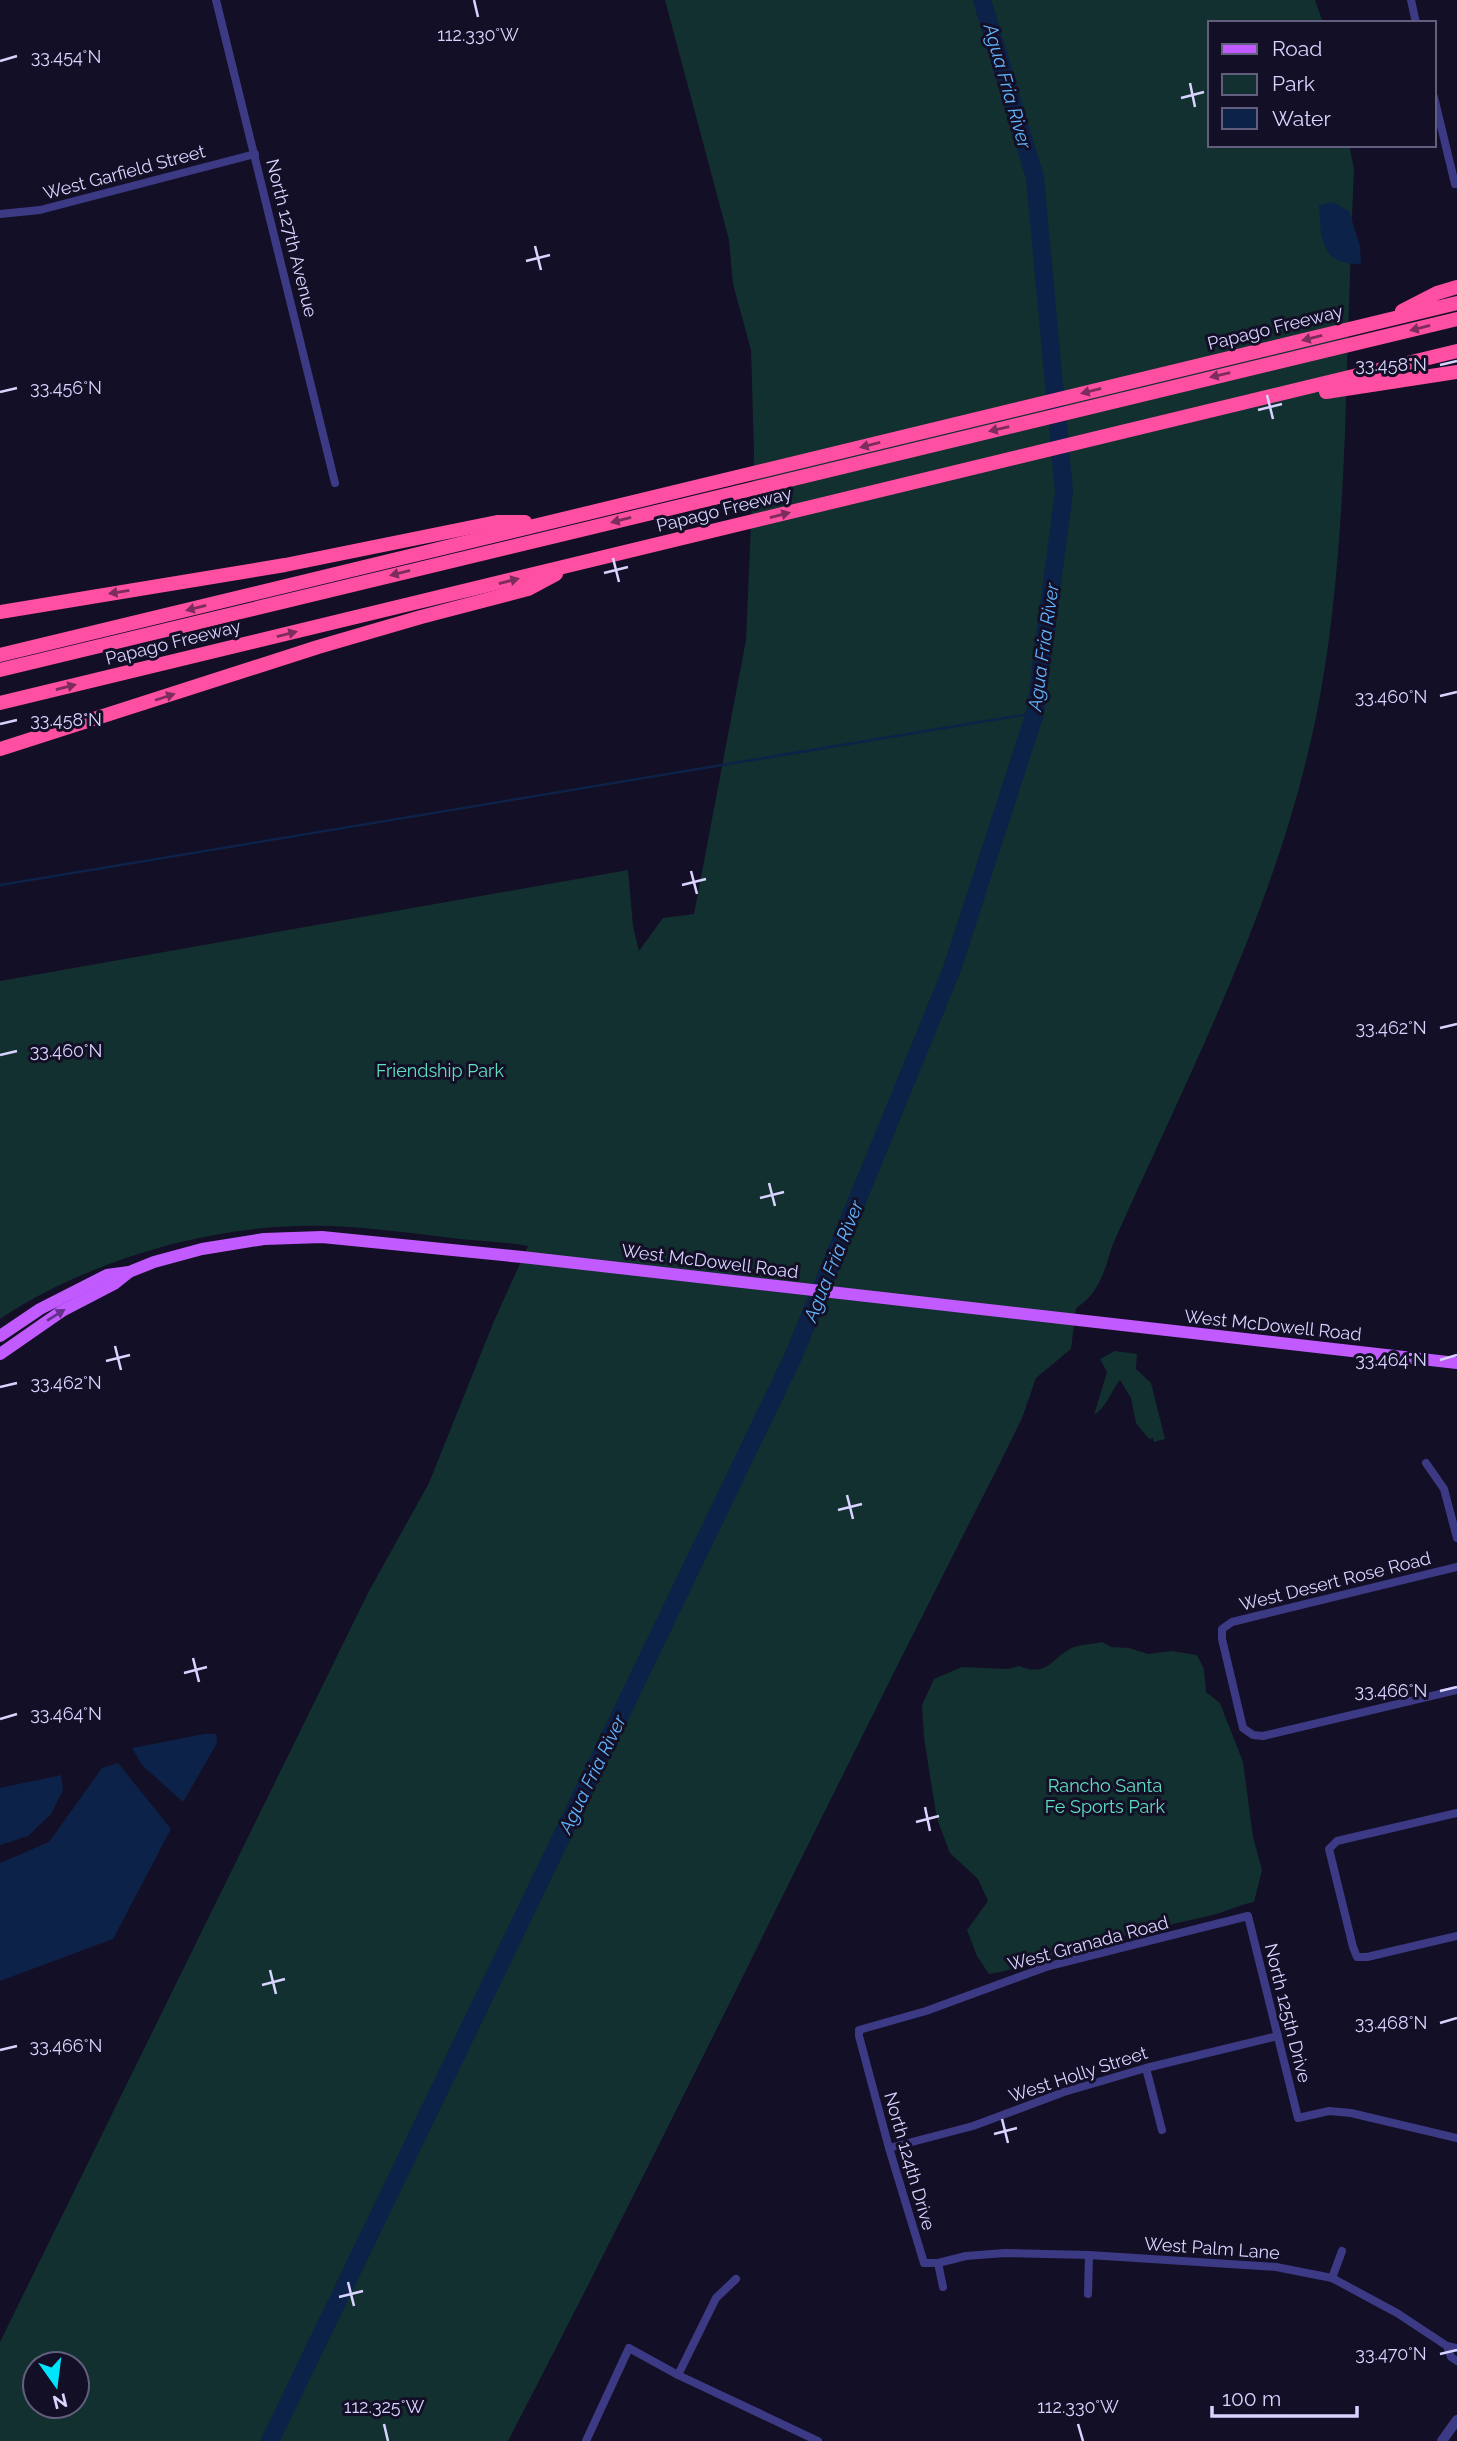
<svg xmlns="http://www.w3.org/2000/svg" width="1457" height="2441" font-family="Raleway,sans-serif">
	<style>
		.green { fill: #12302f; fill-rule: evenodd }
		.water { fill: #0c2248 }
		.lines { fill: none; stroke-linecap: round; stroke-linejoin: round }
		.stream { stroke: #0c2248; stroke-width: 2.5 }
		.river { stroke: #0c2248; stroke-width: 18 }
		.minor { stroke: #3d3a85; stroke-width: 8 }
		.tertiary { stroke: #3d3a85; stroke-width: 10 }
		.primary { stroke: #c25bff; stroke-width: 12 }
		.motorway { stroke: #ff4fa3; stroke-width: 14 }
		.oneway { fill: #7d2c5e }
		.oneway2 { fill: #623188 }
		.ticks { fill: none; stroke: #d9d4ff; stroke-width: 2.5 }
		.labels { text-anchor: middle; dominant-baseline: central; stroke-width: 6; stroke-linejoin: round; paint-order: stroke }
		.street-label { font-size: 18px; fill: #d9d4ff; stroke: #130f26 }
		.park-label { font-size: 18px; fill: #5fe0c0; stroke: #130f26 }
		.water-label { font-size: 19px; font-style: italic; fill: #62b6ff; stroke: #130f26 }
		.ticks-label { font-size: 18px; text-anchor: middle; fill: #d9d4ff; stroke: #130f26; stroke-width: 6; stroke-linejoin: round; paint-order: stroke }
	</style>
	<rect width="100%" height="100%" fill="#130f26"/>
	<g class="green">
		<path d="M665,0H1315L1323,23H1210V145H1349L1354,169C1350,257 1348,345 1345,433C1341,528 1335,623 1316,717C1278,904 1190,1071 1113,1244C1104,1271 1100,1293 1076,1308L1071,1349L1036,1378L1022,1418L999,1465C833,1789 676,2118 508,2441H0V2342L369,1591L429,1483L494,1321L528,1246C501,1241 472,1241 444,1237C394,1231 345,1224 296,1226C197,1229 82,1264 0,1319V981L628,870L633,926L639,951L663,918L694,914L746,640L754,454L751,350L733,284L729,240ZM35,2364H77V2406H35Z"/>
		<path d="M1115,1351L1137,1354L1136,1369L1151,1383L1165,1439L1154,1442L1153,1438L1149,1439L1136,1423L1131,1398L1120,1380C1109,1394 1109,1404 1094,1415L1107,1372L1100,1359Z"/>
		<path d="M1102,1642L1111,1647L1129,1648L1148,1654L1172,1651L1197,1655L1204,1669L1206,1692L1220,1703L1243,1762L1253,1837L1262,1870L1254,1902C1238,1905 1224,1913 1208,1916C1156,1928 1103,1940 1051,1956C1030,1962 1011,1971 989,1974L977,1956L967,1930L988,1901L978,1879L950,1853L937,1819L924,1738L922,1705L934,1679L962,1667L1009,1669L1019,1666C1049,1678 1051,1657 1074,1647C1082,1644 1094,1644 1102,1642Z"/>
	</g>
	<g class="water">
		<path d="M1333,202L1349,211L1360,246L1361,264C1320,265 1321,238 1319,205Z"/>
		<polygon points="204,1734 216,1734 217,1743 183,1802 142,1765 132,1748"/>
		<polygon points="118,1763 171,1829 113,1939 0,1981 0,1863 49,1842 102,1768"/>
		<polygon points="61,1775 63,1790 51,1814 28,1836 0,1845 0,1788"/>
	</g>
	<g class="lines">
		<polyline class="stream" points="0,885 1035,713"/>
		<polyline class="river" points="270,2441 793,1357 952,969 1035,713 1064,492 1035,178 982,0"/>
		<g class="minor">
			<polyline points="216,0 335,483"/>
			<polyline points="1411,0 1416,23"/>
			<polyline points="1434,97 1455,184"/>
			<polyline points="0,214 40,210 255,154"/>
			<polyline points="1426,1463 1444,1489 1457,1538"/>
			<polyline points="1457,1567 1232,1622 1222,1629 1222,1639 1243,1728 1253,1735 1263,1736 1457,1690"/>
			<polyline points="1457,1813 1337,1841 1329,1849 1353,1947 1357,1957 1367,1957 1457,1936"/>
			<polyline points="1146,2068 1162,2130"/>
			<polyline points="889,2148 973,2126 1064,2092 1146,2068 1278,2036"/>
			<polyline points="938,2263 966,2256 1005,2253 1089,2255 1276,2267 1332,2278 1397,2313 1447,2346 1457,2348"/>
			<polyline points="1332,2278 1342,2251"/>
			<polyline points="943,2287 938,2263 924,2263 889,2148 859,2036 859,2030 926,2011 1049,1966 1248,1916 1298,2118 1329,2111 1351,2113 1457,2138"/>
			<polyline points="1088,2294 1089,2255"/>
			<polyline points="1447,2346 1451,2357 1457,2361"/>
			<polyline points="678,2375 716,2298 736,2279"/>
			<polyline points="586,2441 629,2348 678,2375 818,2441"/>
		</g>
		<polyline class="tertiary" points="1442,2441 1457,2420"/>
		<g class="primary">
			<polyline points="0,1336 40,1309 107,1275 129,1272 154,1262 202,1249 264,1239 322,1237 522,1257 1457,1363"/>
			<polyline points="0,1354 62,1311 114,1284 129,1272"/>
		</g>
		<g class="motorway">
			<polyline points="1402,311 1437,293 1457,287"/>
			<polyline points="1326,392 1457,372"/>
			<polyline points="0,612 285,565 497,522 525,522"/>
			<polyline points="0,655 1457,303"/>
			<polyline points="0,670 1457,319"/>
			<polyline points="0,703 1457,351"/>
			<polyline points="0,749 318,647 421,617 528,589 556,574"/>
		</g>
	</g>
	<defs><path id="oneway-solid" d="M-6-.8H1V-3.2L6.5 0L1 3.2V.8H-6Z" transform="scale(1.75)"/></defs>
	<g class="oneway">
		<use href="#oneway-solid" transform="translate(1420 328) rotate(166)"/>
		<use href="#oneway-solid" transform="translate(1312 338) rotate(166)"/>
		<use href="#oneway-solid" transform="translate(1220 375) rotate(167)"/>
		<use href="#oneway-solid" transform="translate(1091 391) rotate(166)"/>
		<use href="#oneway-solid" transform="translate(999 429) rotate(167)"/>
		<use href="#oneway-solid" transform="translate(870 445) rotate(166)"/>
		<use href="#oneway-solid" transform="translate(780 515) rotate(-14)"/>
		<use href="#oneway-solid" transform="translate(621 520) rotate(166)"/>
		<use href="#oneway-solid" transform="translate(400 573) rotate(166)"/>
		<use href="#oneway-solid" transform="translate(509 581) rotate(-14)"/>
		<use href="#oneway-solid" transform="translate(119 592) rotate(171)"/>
		<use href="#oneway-solid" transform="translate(196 608) rotate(166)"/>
		<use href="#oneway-solid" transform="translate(287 634) rotate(-14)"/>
		<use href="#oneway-solid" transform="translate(66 687) rotate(-14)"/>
		<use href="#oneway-solid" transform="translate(165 697) rotate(-18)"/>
	</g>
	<use class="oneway2" href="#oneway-solid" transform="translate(56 1315) rotate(-32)"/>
	<path class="ticks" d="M474,0L478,17M0,61L17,56M1190,83L1195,107M1181,98L1204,92M535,246L541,270M526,261L550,255M1440,365L1457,361M0,392L17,388M1267,395L1273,419M1258,410L1282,404M613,558L619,582M604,573L628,567M1440,696L1457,692M0,724L17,720M691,871L697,894M682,885L706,879M1440,1028L1457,1024M0,1055L17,1051M769,1183L775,1206M760,1198L784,1192M115,1346L121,1370M1440,1360L1457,1355M106,1361L130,1355M0,1387L17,1383M847,1495L853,1519M838,1510L862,1504M193,1658L199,1682M184,1673L207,1667M1440,1691L1457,1687M0,1719L17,1714M925,1807L930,1831M916,1822L939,1816M270,1970L276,1994M262,1985L285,1979M1440,2023L1457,2018M0,2050L17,2046M1002,2119L1008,2143M994,2134L1017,2128M348,2282L354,2306M339,2297L363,2291M1440,2354L1457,2350M384,2424L388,2441M1078,2424L1083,2441"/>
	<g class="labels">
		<g class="street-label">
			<text transform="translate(124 172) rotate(-15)">West Garfield Street</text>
			<text transform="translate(292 238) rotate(76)">North 127th Avenue</text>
			<text transform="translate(1275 327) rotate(-14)">Papago Freeway</text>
			<text transform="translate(724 509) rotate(-14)">Papago Freeway</text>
			<text transform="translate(173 642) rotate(-14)">Papago Freeway</text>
			<text transform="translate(710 1261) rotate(7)">West McDowell Road</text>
			<text transform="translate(1273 1325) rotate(6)">West McDowell Road</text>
			<text transform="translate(1335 1581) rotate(-14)">West Desert Rose Road</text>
			<text transform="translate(1088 1943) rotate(-15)">West Granada Road</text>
			<text transform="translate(1288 2013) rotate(76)">North 125th Drive</text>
			<text transform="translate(1078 2074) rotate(-18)">West Holly Street</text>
			<text transform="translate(910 2161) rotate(74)">North 124th Drive</text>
			<text transform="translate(1212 2248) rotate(4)">West Palm Lane</text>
		</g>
		<g class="park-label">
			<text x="440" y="1070">Friendship Park</text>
			<text x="1105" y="1785">Rancho Santa<tspan x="1105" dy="21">Fe Sports Park</tspan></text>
		</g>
		<g class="water-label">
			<text transform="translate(1008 86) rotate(74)">Agua Fria River</text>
			<text transform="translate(1043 647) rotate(-82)">Agua Fria River</text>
			<text transform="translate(833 1261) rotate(-68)">Agua Fria River</text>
			<text transform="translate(592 1774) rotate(-64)">Agua Fria River</text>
		</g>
	</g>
	<g class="ticks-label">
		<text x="478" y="41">112.330°W</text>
		<text x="66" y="63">33.454°N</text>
		<text x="1391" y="371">33.458°N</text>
		<text x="66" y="394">33.456°N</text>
		<text x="1391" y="703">33.460°N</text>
		<text x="66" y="726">33.458°N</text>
		<text x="1391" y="1034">33.462°N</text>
		<text x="66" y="1057">33.460°N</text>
		<text x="1391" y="1366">33.464°N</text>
		<text x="66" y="1389">33.462°N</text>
		<text x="1391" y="1697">33.466°N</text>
		<text x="66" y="1720">33.464°N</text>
		<text x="1391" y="2029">33.468°N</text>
		<text x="66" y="2052">33.466°N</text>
		<text x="1391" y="2360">33.470°N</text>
		<text x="384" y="2413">112.325°W</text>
		<text x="1078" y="2413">112.330°W</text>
	</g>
	<rect x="1208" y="21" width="228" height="126" fill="#130f26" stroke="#625e7d" stroke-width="2"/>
	<rect x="1222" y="44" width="35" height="10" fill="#c25bff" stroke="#625e7d" stroke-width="2"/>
	<text x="1272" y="56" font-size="21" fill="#d9d4ff">Road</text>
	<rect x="1222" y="74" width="35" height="21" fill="#12302f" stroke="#625e7d" stroke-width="2"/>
	<text x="1272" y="91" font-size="21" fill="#d9d4ff">Park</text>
	<rect x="1222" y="108" width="35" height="21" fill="#0c2248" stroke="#625e7d" stroke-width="2"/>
	<text x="1272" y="126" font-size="21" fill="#d9d4ff">Water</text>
	<g transform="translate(56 2385) rotate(166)"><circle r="33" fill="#130f26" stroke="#625e7d" stroke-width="2"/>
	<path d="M0-5L12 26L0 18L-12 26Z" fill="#00e5ff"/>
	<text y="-10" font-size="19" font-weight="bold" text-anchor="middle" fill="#d9d4ff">N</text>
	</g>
	<path d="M1212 2406v10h145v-10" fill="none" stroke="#d9d4ff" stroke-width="3.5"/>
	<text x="1222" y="2406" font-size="21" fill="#d9d4ff" stroke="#130f26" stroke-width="5" paint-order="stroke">100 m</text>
</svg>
